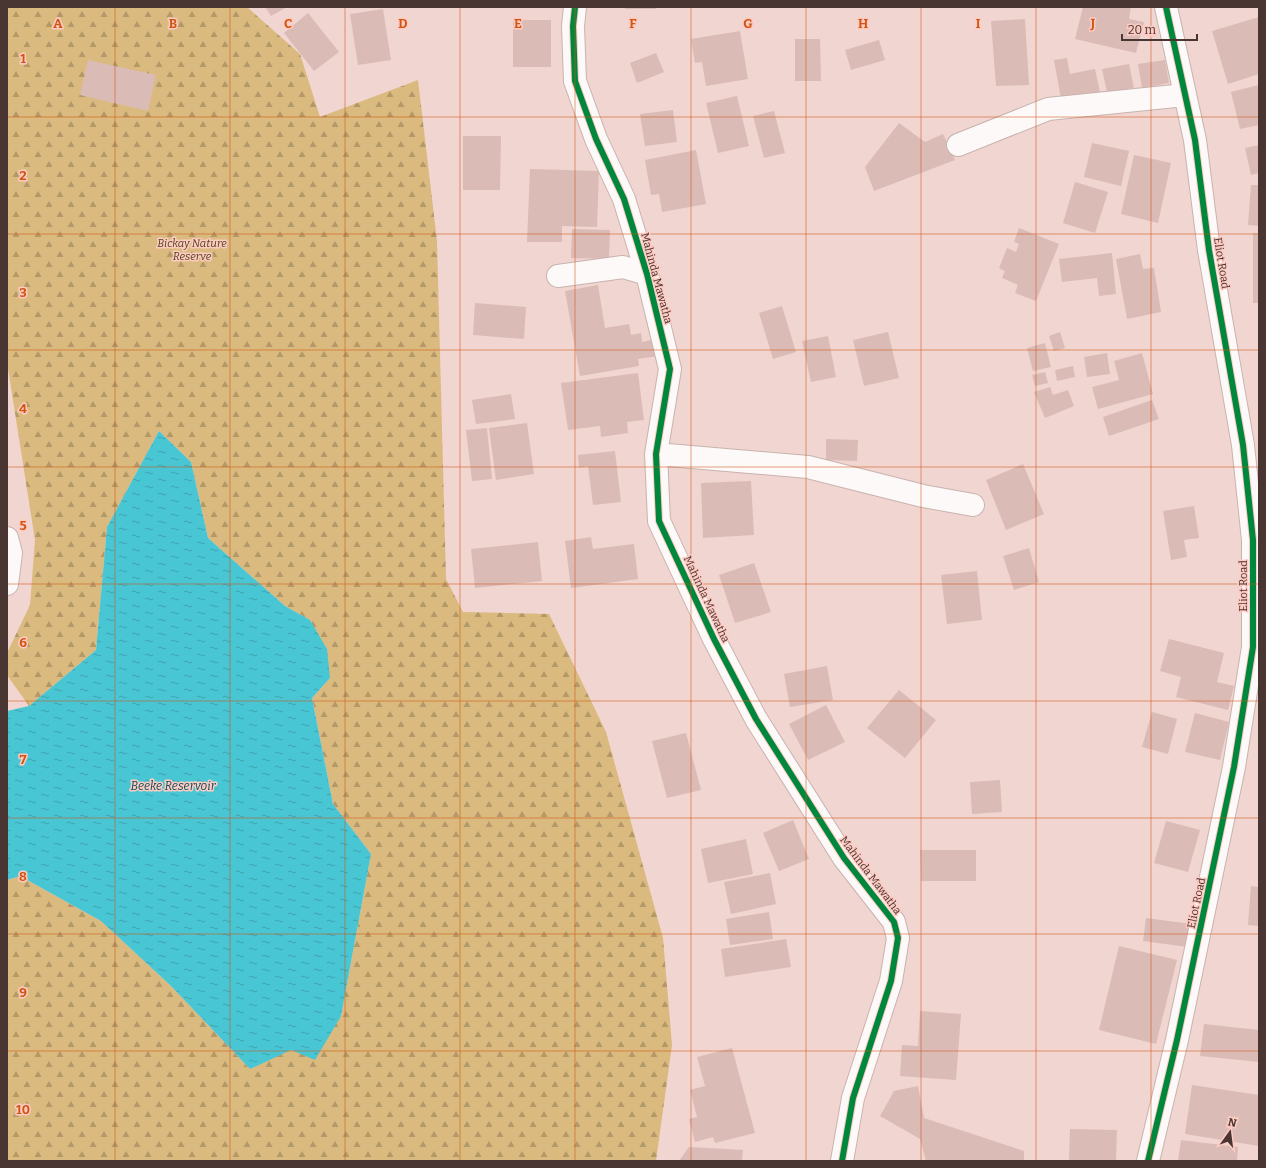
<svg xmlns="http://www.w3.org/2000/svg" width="1266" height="1168" viewBox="0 0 1266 1168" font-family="Bitter,serif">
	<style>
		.forest { fill: url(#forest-firs) }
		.water { fill: url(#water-ripples) }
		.building { fill: #dbbbb6 }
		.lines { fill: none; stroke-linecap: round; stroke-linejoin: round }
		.minor-casing { stroke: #c8b3af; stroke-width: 24 }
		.minor { stroke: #fdf9f8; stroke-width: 22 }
		.cycleway-casing { stroke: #fecbc3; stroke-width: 8 }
		.cycleway { stroke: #00873e; stroke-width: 6 }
		.grid { fill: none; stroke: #d05412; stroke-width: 1; stroke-opacity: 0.55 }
		.labels { text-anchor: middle; stroke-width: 3; stroke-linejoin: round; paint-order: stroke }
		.park-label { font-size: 11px; font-style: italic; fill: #524318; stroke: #fecbc3 }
		.street-label { font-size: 11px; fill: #493531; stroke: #fecbc3 }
		.water-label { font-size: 12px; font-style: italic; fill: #094c56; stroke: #fecbc3 }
		.grid-label { font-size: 13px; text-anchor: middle; font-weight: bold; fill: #d05412; stroke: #fecbc3; stroke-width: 3; stroke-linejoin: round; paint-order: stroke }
	</style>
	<defs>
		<pattern id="forest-firs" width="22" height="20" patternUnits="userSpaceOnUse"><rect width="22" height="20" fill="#daba7e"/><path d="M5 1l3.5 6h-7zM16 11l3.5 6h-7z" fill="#b39868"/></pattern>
		<pattern id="water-ripples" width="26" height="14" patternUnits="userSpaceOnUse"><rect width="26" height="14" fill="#48c6d4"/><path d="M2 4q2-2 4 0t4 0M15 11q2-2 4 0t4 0" fill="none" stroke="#3ea2ad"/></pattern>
	</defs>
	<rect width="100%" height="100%" fill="#f1d5d0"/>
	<path class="forest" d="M 7,7 L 247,7 L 300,54 L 320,117 L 418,80 L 437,241 L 446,579 L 463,612 L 549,614 L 606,732 L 663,938 L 672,1045 L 656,1161 L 7,1161 L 7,880 L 20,876 L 101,921 L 171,986 L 250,1069 L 291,1049 L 341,1016 L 371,854 L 333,804 L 312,698 L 330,678 L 310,620 L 285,606 L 208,538 L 191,462 L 159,431 L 107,527 L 96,650 L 29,706 L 7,675 L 7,653 L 30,605 L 35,540 L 7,362 Z"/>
	<path class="water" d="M 159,431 L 191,462 L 208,538 L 285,606 L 310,620 L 327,649 L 330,678 L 312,698 L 333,804 L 371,854 L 341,1016 L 315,1060 L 291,1050 L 250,1069 L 171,986 L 101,921 L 20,876 L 7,880 L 7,711 L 29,706 L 96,650 L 107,527 Z"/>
	<path class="building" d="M 265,7 L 287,7 L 271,16 Z
		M 625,7 L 656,7 L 656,9 L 625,9 Z
		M 1083,7 L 1131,7 L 1129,19 L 1144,22 L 1136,53 L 1075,39 Z
		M 383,9 L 391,60 L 358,65 L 350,14 Z
		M 308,13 L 339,52 L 314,71 L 284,33 Z
		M 1259,17 L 1259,74 L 1228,84 L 1212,31 Z
		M 1025,19 L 1029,85 L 996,86 L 991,21 Z
		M 513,20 L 551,20 L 551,67 L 513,67 Z
		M 740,31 L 748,79 L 706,86 L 702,62 L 695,63 L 691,39 Z
		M 795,39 L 820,39 L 821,81 L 795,81 Z
		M 879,40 L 885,60 L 851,70 L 845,50 Z
		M 656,53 L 664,72 L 637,83 L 630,63 Z
		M 1067,58 L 1070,74 L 1095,69 L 1100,92 L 1061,99 L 1054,60 Z
		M 88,60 L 156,75 L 148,111 L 80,95 Z
		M 1165,60 L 1169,83 L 1142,88 L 1138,64 Z
		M 1129,64 L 1134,88 L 1107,92 L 1102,69 Z
		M 1259,85 L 1259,125 L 1240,129 L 1231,92 Z
		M 737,96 L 749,146 L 718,153 L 706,103 Z
		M 673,110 L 677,142 L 645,146 L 640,114 Z
		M 774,111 L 785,153 L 764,158 L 753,116 Z
		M 899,123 L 925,142 L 943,134 L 955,160 L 874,191 L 865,167 Z
		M 463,136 L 501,136 L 500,190 L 463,190 Z
		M 1092,143 L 1129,151 L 1121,186 L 1084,177 Z
		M 1259,145 L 1259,173 L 1251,175 L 1245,148 Z
		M 696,150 L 706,204 L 662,212 L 659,194 L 651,195 L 645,160 Z
		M 1134,155 L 1171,163 L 1158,223 L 1121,214 Z
		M 530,169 L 599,171 L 597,227 L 562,226 L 562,242 L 527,242 Z
		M 1075,182 L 1108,192 L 1095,233 L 1063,223 Z
		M 1251,185 L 1259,185 L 1259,226 L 1248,225 Z
		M 1019,228 L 1059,244 L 1036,301 L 1015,293 L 1018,285 L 1002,278 L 1005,271 L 999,268 L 1007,248 L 1016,252 L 1019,244 L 1014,242 Z
		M 572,229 L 610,230 L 609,259 L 571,258 Z
		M 1253,233 L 1259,233 L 1259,303 L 1253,303 Z
		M 1112,253 L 1116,294 L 1099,296 L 1097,278 L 1062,282 L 1059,259 Z
		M 1140,254 L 1143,269 L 1154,268 L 1161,312 L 1127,319 L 1116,259 Z
		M 598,285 L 605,328 L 629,324 L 631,335 L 641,333 L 642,342 L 656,339 L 659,356 L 638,359 L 639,366 L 580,376 L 565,291 Z
		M 475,303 L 526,307 L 524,339 L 473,335 Z
		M 782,306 L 796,352 L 773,359 L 759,313 Z
		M 888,332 L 899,378 L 864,386 L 853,340 Z
		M 1060,332 L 1065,348 L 1054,351 L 1049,336 Z
		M 828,336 L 836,377 L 811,382 L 802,341 Z
		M 1045,343 L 1051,367 L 1033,371 L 1027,348 Z
		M 1107,353 L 1110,374 L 1087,377 L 1084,357 Z
		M 1142,353 L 1153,394 L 1098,409 L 1092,387 L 1119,380 L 1114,361 Z
		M 1073,366 L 1075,377 L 1057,381 L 1055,370 Z
		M 1045,372 L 1048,383 L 1035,386 L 1032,375 Z
		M 638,373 L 644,420 L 627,422 L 628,433 L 601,437 L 600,426 L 568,430 L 561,383 Z
		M 1050,387 L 1053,395 L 1068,390 L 1074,406 L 1045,418 L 1034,392 Z
		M 511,394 L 515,419 L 476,424 L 472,400 Z
		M 1152,400 L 1159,419 L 1109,436 L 1103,417 Z
		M 527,423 L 534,474 L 496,480 L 489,428 Z
		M 487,428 L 492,479 L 472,481 L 466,430 Z
		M 826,439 L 858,440 L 857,461 L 826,460 Z
		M 615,451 L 621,502 L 593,505 L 588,466 L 579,468 L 578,455 Z
		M 1023,464 L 1044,514 L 1006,530 L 986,480 Z
		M 751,481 L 754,535 L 703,538 L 701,483 Z
		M 1194,506 L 1199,538 L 1184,540 L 1187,557 L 1171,560 L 1163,511 Z
		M 591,537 L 593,549 L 634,544 L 638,579 L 571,588 L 565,541 Z
		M 538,542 L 542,581 L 475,588 L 471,549 Z
		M 1029,548 L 1039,582 L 1014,590 L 1003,556 Z
		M 754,563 L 771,612 L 735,623 L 719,575 Z
		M 977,571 L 982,620 L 947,624 L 941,575 Z
		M 1169,639 L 1224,653 L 1217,682 L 1234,686 L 1228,710 L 1176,697 L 1181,677 L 1160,671 Z
		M 827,666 L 833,700 L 790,707 L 784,674 Z
		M 899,690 L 936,720 L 905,758 L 867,728 Z
		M 826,705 L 845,742 L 808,760 L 789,724 Z
		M 1152,712 L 1177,719 L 1168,754 L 1142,747 Z
		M 1195,713 L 1229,722 L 1220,760 L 1185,752 Z
		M 686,733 L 701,790 L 667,798 L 652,741 Z
		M 1000,780 L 1002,812 L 972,814 L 970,782 Z
		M 793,820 L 809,859 L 779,871 L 763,833 Z
		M 1166,821 L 1200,830 L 1188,872 L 1154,863 Z
		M 746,839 L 753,874 L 708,883 L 701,849 Z
		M 920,850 L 976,850 L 976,881 L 921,881 Z
		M 770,873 L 776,904 L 731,914 L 724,882 Z
		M 1251,886 L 1259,887 L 1259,926 L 1248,925 Z
		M 769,912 L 773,939 L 730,945 L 726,919 Z
		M 1146,918 L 1191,924 L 1188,947 L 1143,941 Z
		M 786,939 L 791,967 L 725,977 L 721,949 Z
		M 1119,946 L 1177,960 L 1156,1044 L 1099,1030 Z
		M 920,1011 L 961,1014 L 956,1080 L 900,1076 L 902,1045 L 918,1046 Z
		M 1204,1024 L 1259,1030 L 1259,1062 L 1200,1056 Z
		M 732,1048 L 755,1133 L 715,1143 L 713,1137 L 695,1142 L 689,1119 L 697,1117 L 690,1090 L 705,1086 L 697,1057 Z
		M 1192,1085 L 1259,1095 L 1259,1146 L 1185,1134 Z
		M 918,1086 L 924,1118 L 1024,1151 L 1024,1161 L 926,1161 L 920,1139 L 880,1116 L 894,1091 Z
		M 1070,1129 L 1117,1130 L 1116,1161 L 1069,1161 Z
		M 1181,1140 L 1238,1147 L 1237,1161 L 1178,1161 Z
		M 689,1147 L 743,1150 L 742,1161 L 679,1161 Z"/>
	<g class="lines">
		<defs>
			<path id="minor" d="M 575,7 L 573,26 L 575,81 L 596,139 L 624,199 L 647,274 L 670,369 L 656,454 L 659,521 L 714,639 L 756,719 L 844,858 L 894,922 L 898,938 L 891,981 L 853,1098 L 842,1161
				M 958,145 L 1048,109 L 1185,95
				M 558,276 L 623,267 L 647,274
				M 656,454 L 808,467 L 923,496 L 973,505
				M 7,538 L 11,553 L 7,584
				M 1148,1161 L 1177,1040 L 1234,767 L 1253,647 L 1253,540 L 1243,445 L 1209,250 L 1195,140 L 1166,7"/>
		</defs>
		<use href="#minor" class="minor-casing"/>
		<use href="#minor" class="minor"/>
		<defs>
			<path id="cycleway" d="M 575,7 L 573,26 L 575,81 L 596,139 L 624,199 L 647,274 L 670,369 L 656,454 L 659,521 L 714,639 L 756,719 L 844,858 L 894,922 L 898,938 L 891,981 L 853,1098 L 842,1161
				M 1148,1161 L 1177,1040 L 1234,767 L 1253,647 L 1253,540 L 1243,445 L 1209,250 L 1195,140 L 1166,7"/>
		</defs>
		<use href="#cycleway" class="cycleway-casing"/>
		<use href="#cycleway" class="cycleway"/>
	</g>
	<path class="grid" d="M 115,7 L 115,1161M 230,7 L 230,1161M 345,7 L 345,1161M 460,7 L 460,1161M 575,7 L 575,1161M 691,7 L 691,1161M 806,7 L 806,1161M 921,7 L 921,1161M 1036,7 L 1036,1161M 1151,7 L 1151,1161M 7,117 L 1259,117M 7,234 L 1259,234M 7,350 L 1259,350M 7,467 L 1259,467M 7,584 L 1259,584M 7,701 L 1259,701M 7,818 L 1259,818M 7,934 L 1259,934M 7,1051 L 1259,1051"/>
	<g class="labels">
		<g class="park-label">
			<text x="192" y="247">Bickay Nature<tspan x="192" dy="13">Reserve</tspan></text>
		</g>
		<g class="street-label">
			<text transform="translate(1222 263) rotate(81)" y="4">Eliot Road</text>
			<text transform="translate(657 278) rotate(75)" y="4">Mahinda Mawatha</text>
			<text transform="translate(1243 586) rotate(-90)" y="4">Eliot Road</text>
			<text transform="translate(707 599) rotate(65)" y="4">Mahinda Mawatha</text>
			<text transform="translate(871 875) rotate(53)" y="4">Mahinda Mawatha</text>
			<text transform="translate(1196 903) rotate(-78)" y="4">Eliot Road</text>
		</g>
		<g class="water-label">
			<text x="173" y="790">Beeke Reservoir</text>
		</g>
	</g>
	<g class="grid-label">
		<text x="58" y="28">A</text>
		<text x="173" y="28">B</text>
		<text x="288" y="28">C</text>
		<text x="403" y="28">D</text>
		<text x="518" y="28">E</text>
		<text x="633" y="28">F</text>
		<text x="748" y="28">G</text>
		<text x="863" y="28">H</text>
		<text x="978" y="28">I</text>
		<text x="1093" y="28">J</text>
		<text x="23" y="63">1</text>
		<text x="23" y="180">2</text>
		<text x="23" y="297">3</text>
		<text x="23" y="413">4</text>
		<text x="23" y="530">5</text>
		<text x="23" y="647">6</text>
		<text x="23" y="764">7</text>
		<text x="23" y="881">8</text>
		<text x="23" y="997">9</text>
		<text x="23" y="1114">10</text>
	</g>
	<rect width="1266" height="1168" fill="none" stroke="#493531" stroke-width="16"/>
	<g transform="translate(1230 1132) rotate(14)" stroke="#fecbc3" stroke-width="3" paint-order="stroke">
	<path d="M0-3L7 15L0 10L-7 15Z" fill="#493531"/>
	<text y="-6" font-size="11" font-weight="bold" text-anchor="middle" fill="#493531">N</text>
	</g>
	<path d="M1122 34v6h75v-6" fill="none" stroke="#493531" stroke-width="2"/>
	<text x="1128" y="34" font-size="12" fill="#493531" stroke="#fecbc3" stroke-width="3" paint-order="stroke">20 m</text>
</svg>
